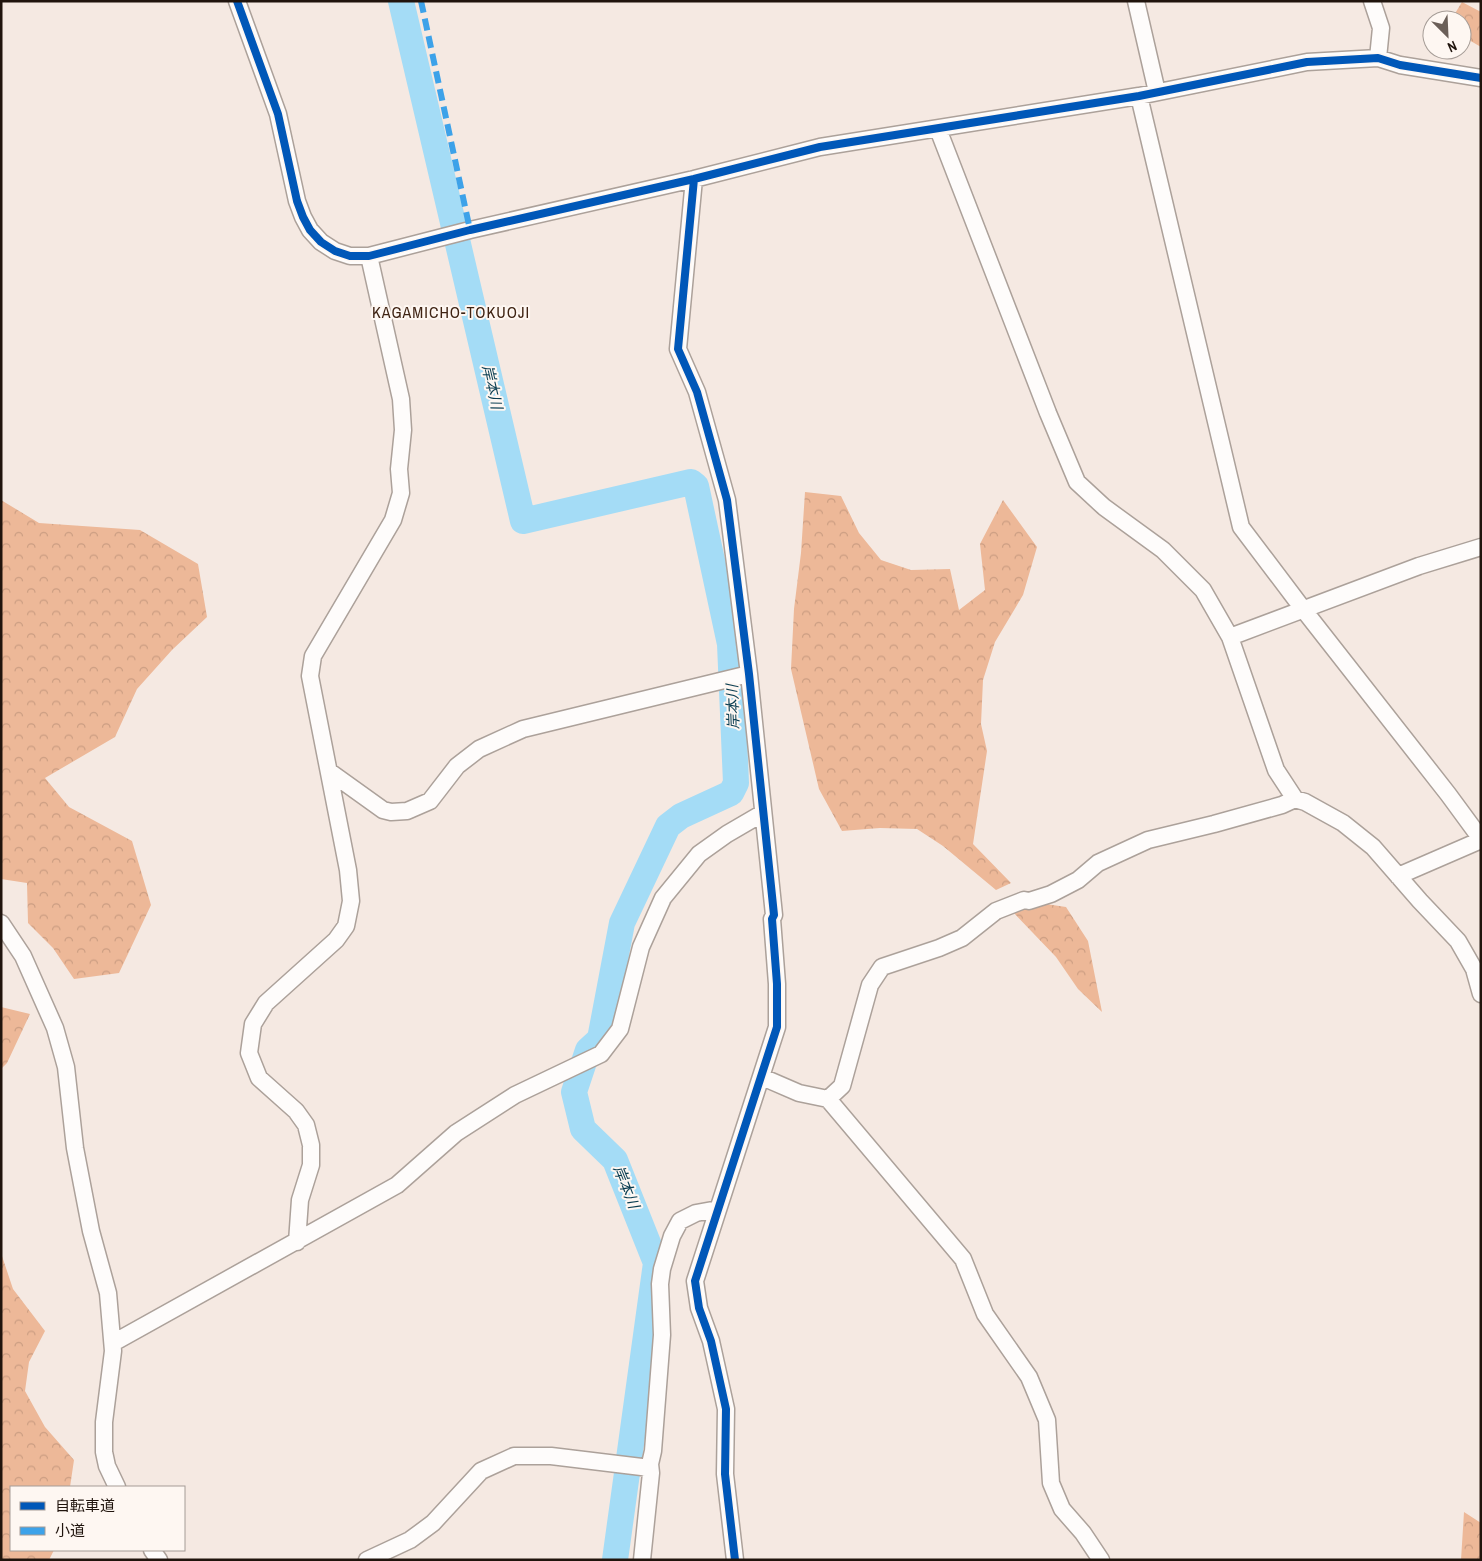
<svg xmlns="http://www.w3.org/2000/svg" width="1482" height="1561" viewBox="0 0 1482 1561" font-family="'Archivo Narrow','Noto Sans JP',sans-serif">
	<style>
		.forest { fill: url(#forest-crowns) }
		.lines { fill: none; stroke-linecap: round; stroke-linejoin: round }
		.river { stroke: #a4dcf6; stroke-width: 26 }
		.street-casing { stroke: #aca19a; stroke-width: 19 }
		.street { stroke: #fefcfb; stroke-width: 16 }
		.quiet { stroke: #3da2e9; stroke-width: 6; stroke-dasharray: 12 6; stroke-linecap: butt }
		.cycleway-casing { stroke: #fef7f2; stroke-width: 11 }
		.cycleway { stroke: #0057b8; stroke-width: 8 }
		.labels { text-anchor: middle; stroke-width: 4; stroke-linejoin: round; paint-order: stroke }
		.water-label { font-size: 15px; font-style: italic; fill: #093d51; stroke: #fef7f2 }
		.quarter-label { font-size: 16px; letter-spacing: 1px; fill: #3f2313; stroke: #fef7f2 }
	</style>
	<defs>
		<pattern id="forest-crowns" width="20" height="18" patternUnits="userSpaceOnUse" patternTransform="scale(1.25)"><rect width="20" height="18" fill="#edb898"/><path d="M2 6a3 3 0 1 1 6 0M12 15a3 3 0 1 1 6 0" fill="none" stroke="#cb9d82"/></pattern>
	</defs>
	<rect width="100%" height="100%" fill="#f5e9e2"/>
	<path class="forest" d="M 1462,2 L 1481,12 L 1481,47 L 1462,36 L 1462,20 L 1451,20 Z
		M 805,492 L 841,496 L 859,533 L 881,560 L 911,570 L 950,569 L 959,610 L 985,590 L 980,544 L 1003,500 L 1037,547 L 1023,595 L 995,642 L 983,680 L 981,724 L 987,751 L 973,844 L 1011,883 L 996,890 L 943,846 L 917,829 L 880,828 L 842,831 L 819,789 L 791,669 L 794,609 L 801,553 Z
		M 1,500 L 39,523 L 140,530 L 198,564 L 207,617 L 172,650 L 137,689 L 115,737 L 45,778 L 69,807 L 132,841 L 151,905 L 119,973 L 74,979 L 53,948 L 28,923 L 27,883 L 1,879 Z
		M 1039,903 L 1066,907 L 1088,941 L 1102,1012 L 1078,989 L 1056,957 L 1013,912 Z
		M 1,1007 L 30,1014 L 7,1063 L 1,1069 Z
		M 1,1253 L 13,1289 L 45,1331 L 29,1362 L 25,1391 L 45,1427 L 74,1460 L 70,1487 L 11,1487 L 11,1550 L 54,1550 L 49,1560 L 1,1560 Z
		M 1464,1512 L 1481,1523 L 1481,1560 L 1461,1560 Z"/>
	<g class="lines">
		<path class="river" d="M 401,1 L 523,521 L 691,482 L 696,486 L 730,644 L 736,783 L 731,793 L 681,816 L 668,826 L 622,923 L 600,1039 L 588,1050 L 574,1092 L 583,1129 L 615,1160 L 656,1263 L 615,1560"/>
		<defs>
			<path id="street" d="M 237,1 L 278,114 L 297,201 L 303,217 L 310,230 L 321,242 L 335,251 L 350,256 L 369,256 L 470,230 L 694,179 L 820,147 L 1139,96 L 1307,62 L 1378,58 L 1400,65 L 1481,78
				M 1136,1 L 1157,92
				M 1372,1 L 1381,28 L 1378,58
				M 1139,96 L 1241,527 L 1303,609 L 1448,794 L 1481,839
				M 938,129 L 1048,413 L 1077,482 L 1104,507 L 1163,550 L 1203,590 L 1230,637 L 1276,770 L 1295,799
				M 694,179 L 678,349 L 697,392 L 727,500 L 749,674 L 774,915 L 772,919 L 777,984 L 777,1027 L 695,1281 L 699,1308 L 711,1341 L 726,1409 L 725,1474 L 735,1560
				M 1230,637 L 1419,566 L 1481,547
				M 330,772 L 383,810 L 391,812 L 407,811 L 430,801 L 457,766 L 479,749 L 523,729 L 749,674
				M 1398,876 L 1481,840
				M 1,923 L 23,956 L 55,1028 L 66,1067 L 75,1148 L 91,1231 L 108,1293 L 113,1351 L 104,1422 L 104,1452 L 107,1466 L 117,1487
				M 762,1077 L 799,1093 L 828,1099 L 842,1086 L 870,985 L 882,967 L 939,948 L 962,938 L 996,911 L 1024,900 L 1029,901 L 1051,894 L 1078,880 L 1098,863 L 1148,840 L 1214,824 L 1282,805 L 1295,799 L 1305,802 L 1343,823 L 1373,847 L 1420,901 L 1458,941 L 1474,969 L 1481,994
				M 828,1099 L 963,1259 L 985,1314 L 1029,1377 L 1047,1420 L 1051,1483 L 1062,1509 L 1083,1533 L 1101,1560
				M 297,1242 L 300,1200 L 311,1165 L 311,1145 L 306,1125 L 296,1111 L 259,1078 L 249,1053 L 253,1024 L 266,1003 L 336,940 L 346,926 L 351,901 L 348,870 L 310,676 L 313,656 L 393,520 L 401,493 L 399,469 L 403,430 L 401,399 L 369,256
				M 113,1343 L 397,1185 L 456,1133 L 515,1095 L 601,1054 L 620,1029 L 641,947 L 663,898 L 699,854 L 727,834 L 763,813
				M 152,1550 L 159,1560
				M 367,1560 L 410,1540 L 433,1523 L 481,1471 L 514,1456 L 551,1456 L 650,1468
				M 642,1560 L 651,1473 L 650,1464 L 653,1451 L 662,1335 L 660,1284 L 662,1269 L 672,1236 L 680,1221 L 696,1213 L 718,1209"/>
		</defs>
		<use href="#street" class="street-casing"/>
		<use href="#street" class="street"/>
		<path class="quiet" d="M 421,1 L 470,230"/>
		<defs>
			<path id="cycleway" d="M 237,1 L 278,114 L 297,201 L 303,217 L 310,230 L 321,242 L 335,251 L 350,256 L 369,256 L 470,230 L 694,179 L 820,147 L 1139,96 L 1307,62 L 1378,58 L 1400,65 L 1481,78
				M 694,179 L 678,349 L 697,392 L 727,500 L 749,674 L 774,915 L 772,919 L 777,984 L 777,1027 L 695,1281 L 699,1308 L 711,1341 L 726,1409 L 725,1474 L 735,1560"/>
		</defs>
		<use href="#cycleway" class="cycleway-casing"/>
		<use href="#cycleway" class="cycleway"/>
	</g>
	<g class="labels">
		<g class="water-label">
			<text transform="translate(492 387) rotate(77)" y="5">岸本川</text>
			<text transform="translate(733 707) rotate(-92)" y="5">岸本川</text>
			<text transform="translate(626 1187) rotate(68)" y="5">岸本川</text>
		</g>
		<g class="quarter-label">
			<text x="451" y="318">KAGAMICHO-TOKUOJI</text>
		</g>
	</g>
	<rect width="1482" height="1561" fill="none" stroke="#20140d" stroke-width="5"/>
	<rect x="10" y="1486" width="175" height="65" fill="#fef7f2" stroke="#a59c96"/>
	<rect x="20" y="1502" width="25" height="8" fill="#0057b8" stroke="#a59c96"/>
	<text x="55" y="1511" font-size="15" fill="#20140d">自転車道</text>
	<rect x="20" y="1527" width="25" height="8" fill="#3da2e9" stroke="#a59c96"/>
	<text x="55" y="1536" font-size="15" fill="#20140d">小道</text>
	<g transform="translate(1447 35) rotate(156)"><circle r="24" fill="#fef7f2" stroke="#a59c96"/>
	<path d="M0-4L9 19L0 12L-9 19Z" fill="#6b5f58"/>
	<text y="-8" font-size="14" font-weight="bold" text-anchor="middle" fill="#20140d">N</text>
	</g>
</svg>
